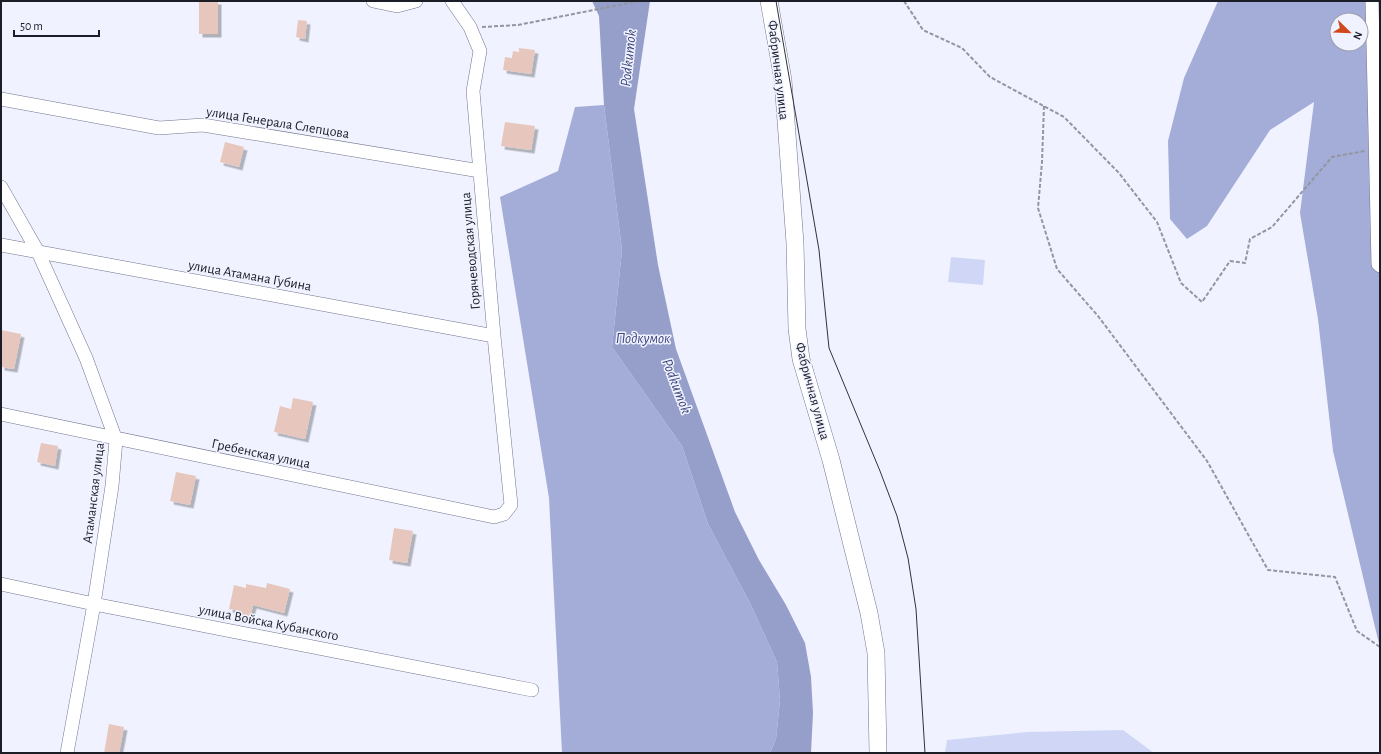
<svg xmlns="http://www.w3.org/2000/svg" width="1381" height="754" viewBox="0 0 1381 754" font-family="'Alegreya Sans',sans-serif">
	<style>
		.green { fill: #d0d7f6 }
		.forest { fill: #a4add8; fill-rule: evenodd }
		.water { fill: #969fc9 }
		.building { fill: #e7c7bd; filter: url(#shadow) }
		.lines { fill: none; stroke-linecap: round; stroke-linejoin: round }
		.minor-casing { stroke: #70758e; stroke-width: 14 }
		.major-casing { stroke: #70758e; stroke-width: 18 }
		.path { stroke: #9396a1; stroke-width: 2; stroke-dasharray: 4 2; stroke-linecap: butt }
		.minor { stroke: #fff; stroke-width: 13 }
		.major { stroke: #fff; stroke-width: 17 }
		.tram { stroke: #30323d; stroke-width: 1 }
		.labels { text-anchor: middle; stroke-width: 3; stroke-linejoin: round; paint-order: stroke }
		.street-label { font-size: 14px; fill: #1b1d27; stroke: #f0f3ff }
		.water-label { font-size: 15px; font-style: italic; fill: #3c437b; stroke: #f0f3ff }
	</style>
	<defs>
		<filter id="shadow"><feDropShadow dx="3.5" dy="3.5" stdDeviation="0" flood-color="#0004"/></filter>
	</defs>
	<rect width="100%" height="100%" fill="#f0f3ff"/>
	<path class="green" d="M 951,257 L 985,260 L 983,285 L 948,282 Z
		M 1123,730 L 1154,753 L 945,753 L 947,740 L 1027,732 Z"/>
	<path class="forest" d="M 1218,1 L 1380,1 L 1380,648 L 1333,451 L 1318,319 L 1300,213 L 1314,102 L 1270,130 L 1207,226 L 1187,239 L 1170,219 L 1168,141 L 1184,78 ZM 1337,20 L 1361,20 L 1361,44 L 1337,44 Z
		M 604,105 L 622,250 L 612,347 L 682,446 L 708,524 L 750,603 L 777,662 L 780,700 L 776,739 L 770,753 L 562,753 L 549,498 L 500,197 L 558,171 L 575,107 Z"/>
	<path class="water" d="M 592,1 L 650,1 L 634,109 L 658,265 L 676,349 L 735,512 L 759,560 L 786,605 L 805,643 L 811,677 L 813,713 L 811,753 L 770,753 L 776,739 L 780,700 L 777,662 L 750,603 L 708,524 L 682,446 L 612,347 L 622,250 L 604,105 L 599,16 Z"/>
	<path class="building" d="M 199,1 L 218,1 L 218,34 L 199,34 Z
		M 298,20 L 307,21 L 305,39 L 296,37 Z
		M 519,48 L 535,50 L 531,74 L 503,70 L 505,57 L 512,58 L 513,51 L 519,52 Z
		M 505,122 L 535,126 L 531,150 L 501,146 Z
		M 225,142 L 244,147 L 239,167 L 220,162 Z
		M 1,330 L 21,334 L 14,369 L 1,367 Z
		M 293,398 L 313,402 L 305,439 L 274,432 L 280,406 L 291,409 Z
		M 41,443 L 58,446 L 55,466 L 37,462 Z
		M 176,472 L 196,476 L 190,505 L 170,501 Z
		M 394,528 L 413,531 L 407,563 L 389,560 Z
		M 267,583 L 290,589 L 284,613 L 253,605 L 250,618 L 240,616 L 241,611 L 229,609 L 234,585 L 246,588 L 246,584 L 266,588 Z
		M 109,724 L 124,727 L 119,753 L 104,753 Z"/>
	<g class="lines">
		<defs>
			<path id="minor" d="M 373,1 L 397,6 L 416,1
				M 1372,1 L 1378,264 L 1380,266
				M 1,99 L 159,128 L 203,125 L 480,171
				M 1,187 L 38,252 L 86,358 L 116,440 L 112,486 L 94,604 L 67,753
				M 1,245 L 494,336
				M 1,414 L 494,517 L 504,514 L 511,505 L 494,336 L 473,91 L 480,51 L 470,27 L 452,1
				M 1,584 L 94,604 L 532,690"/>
			<path id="major" d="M 769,1 L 783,80 L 795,243 L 797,329 L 801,359 L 831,460 L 869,613 L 876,653 L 878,753"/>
		</defs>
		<use href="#minor" class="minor-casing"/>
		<use href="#major" class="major-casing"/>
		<path class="path" d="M 904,1 L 923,30 L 962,48 L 990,77 L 1064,117 L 1119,173 L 1157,222 L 1181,283 L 1202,302 L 1230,261 L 1245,263 L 1250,239 L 1272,227 L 1332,157 L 1365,151
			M 482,27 L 518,25 L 639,1
			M 1044,106 L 1042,162 L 1038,208 L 1057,269 L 1098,316 L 1207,461 L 1268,570 L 1335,577 L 1357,631 L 1380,647"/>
		<use href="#minor" class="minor"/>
		<use href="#major" class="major"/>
		<path class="tram" d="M 776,1 L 819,250 L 829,348 L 880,471 L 897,516 L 908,558 L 916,609 L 925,753"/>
	</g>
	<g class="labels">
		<g class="street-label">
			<text transform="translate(779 70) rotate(83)" y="5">Фабричная улица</text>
			<text transform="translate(278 122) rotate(9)" y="5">улица Генерала Слепцова</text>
			<text transform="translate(470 251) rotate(-95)" y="5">Горячеводская улица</text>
			<text transform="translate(250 275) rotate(10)" y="5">улица Атамана Губина</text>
			<text transform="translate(813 391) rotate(75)" y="5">Фабричная улица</text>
			<text transform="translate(261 453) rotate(12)" y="5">Гребенская улица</text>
			<text transform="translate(93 493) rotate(-83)" y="5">Атаманская улица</text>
			<text transform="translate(269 622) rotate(11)" y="5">улица Войска Кубанского</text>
		</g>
		<g class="water-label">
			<text transform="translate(628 58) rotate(-84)" y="5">Podkumok</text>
			<text x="643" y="343">Подкумок</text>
			<text transform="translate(677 386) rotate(69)" y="5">Podkumok</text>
		</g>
	</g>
	<rect width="1381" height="754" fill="none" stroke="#1b1d27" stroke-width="4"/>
	<g transform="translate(1349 32) rotate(113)"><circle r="19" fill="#f0f3ff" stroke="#9b9da9"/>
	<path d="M0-3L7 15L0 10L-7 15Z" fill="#d1491a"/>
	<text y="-6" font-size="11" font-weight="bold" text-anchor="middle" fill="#1b1d27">N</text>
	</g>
	<path d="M14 30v6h85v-6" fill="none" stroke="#1b1d27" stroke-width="2"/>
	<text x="20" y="30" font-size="12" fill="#1b1d27" stroke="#f0f3ff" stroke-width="3" paint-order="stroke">50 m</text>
</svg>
